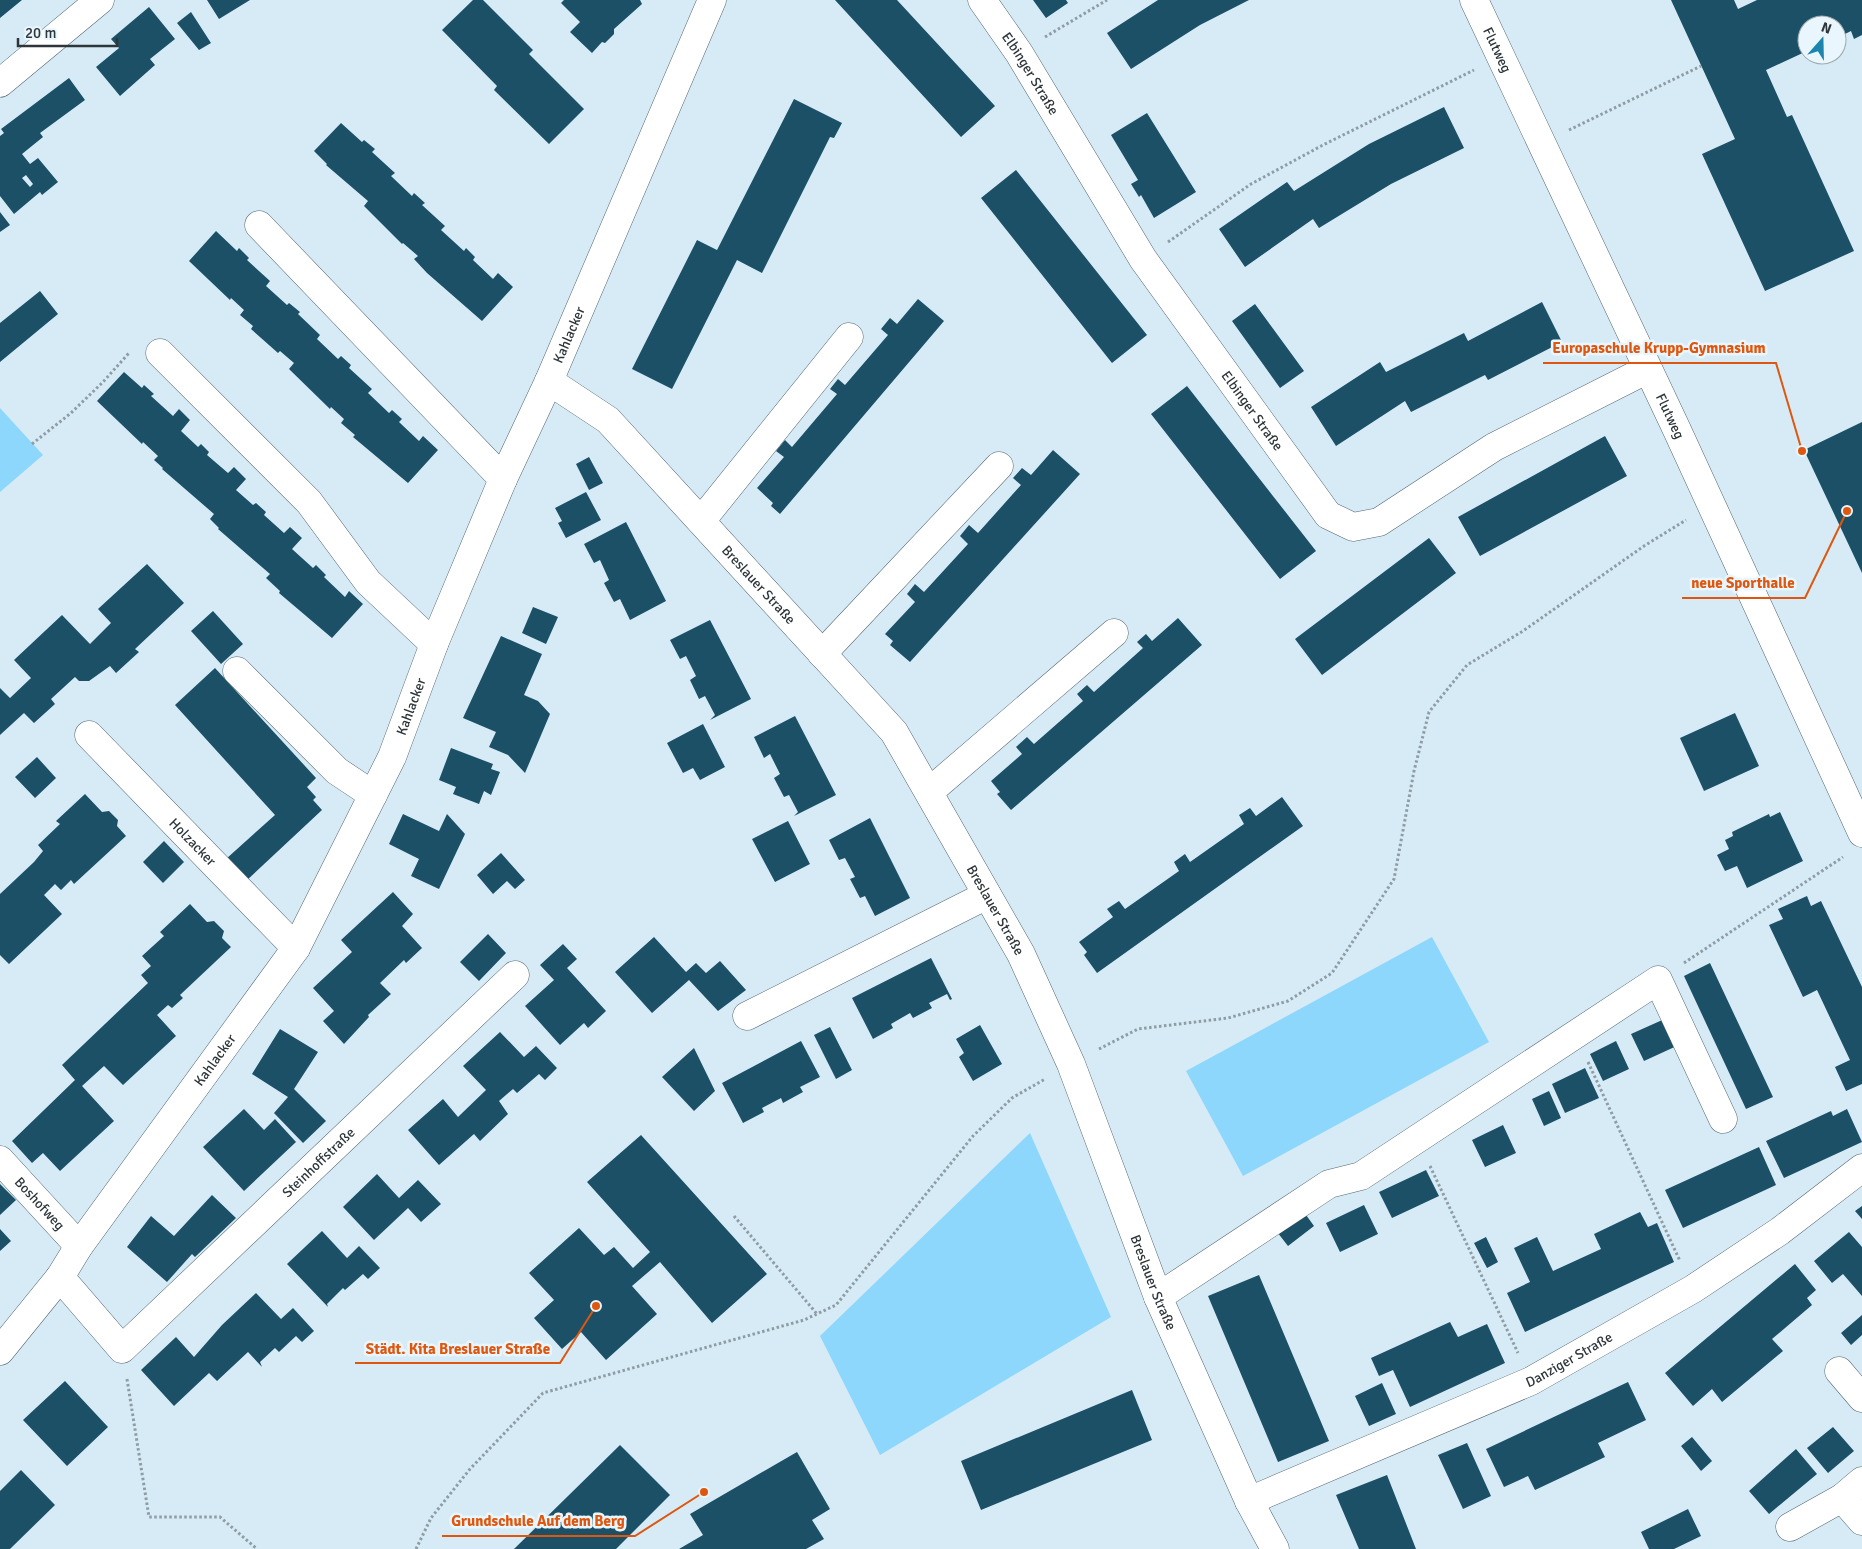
<svg xmlns="http://www.w3.org/2000/svg" width="1862" height="1549" viewBox="0 0 1862 1549" font-family="Signika,sans-serif">
	<style>
		.green { fill: #8cd7fb }
		.building { fill: #1b5067; fill-rule: evenodd }
		.lines { fill: none; stroke-linecap: round; stroke-linejoin: round }
		.minor-casing { stroke: #556771; stroke-width: 29 }
		.path { stroke: #8e9da5; stroke-width: 3; stroke-dasharray: 2.5 2.5; stroke-linecap: butt }
		.minor { stroke: #fff; stroke-width: 28 }
		.labels { text-anchor: middle; stroke-width: 5; stroke-linejoin: round; paint-order: stroke }
		.street-label { font-size: 14px; fill: #2e363a; stroke: #eaf6fd }
		.leader { fill: none; stroke: #df570e; stroke-width: 2 }
		.callout-dot { fill: #df570e; stroke: #eaf6fd; stroke-width: 2 }
		.callout-label { font-size: 15px; text-anchor: middle; font-weight: bold; fill: #df570e; stroke: #eaf6fd; stroke-width: 5; stroke-linejoin: round; paint-order: stroke }
	</style>
	<rect width="100%" height="100%" fill="#d6ebf6"/>
	<path class="green" d="M 0,408 L 43,455 L 0,492 Z
		M 1432,937 L 1489,1042 L 1243,1176 L 1186,1071 Z
		M 1030,1133 L 1111,1317 L 880,1455 L 820,1336 Z"/>
	<path class="building" d="M 0,0 L 22,0 L 0,18 Z
		M 207,0 L 250,0 L 219,19 Z
		M 473,0 L 483,0 L 533,50 L 529,54 L 584,109 L 549,144 L 494,90 L 497,86 L 442,30 Z
		M 564,0 L 640,0 L 642,4 L 614,29 L 614,34 L 605,43 L 602,42 L 592,53 L 570,32 L 580,22 L 561,3 Z
		M 835,0 L 897,0 L 995,106 L 961,137 Z
		M 1033,0 L 1066,0 L 1068,3 L 1046,18 Z
		M 1158,0 L 1249,0 L 1200,25 L 1131,69 L 1107,33 Z
		M 1671,0 L 1734,0 L 1738,9 L 1757,0 L 1862,0 L 1862,35 L 1854,39 L 1851,31 L 1837,38 L 1837,25 L 1807,25 L 1807,51 L 1766,70 L 1787,117 L 1792,115 L 1854,251 L 1765,291 L 1702,154 L 1735,139 Z
		M 149,7 L 175,39 L 150,59 L 155,65 L 120,96 L 96,67 L 119,48 L 111,39 Z
		M 191,12 L 211,43 L 199,50 L 177,23 Z
		M 69,78 L 85,100 L 40,133 L 43,137 L 22,154 L 30,164 L 38,158 L 58,182 L 42,195 L 40,192 L 14,214 L 0,196 L 0,136 L 4,133 L 1,129 ZM 26,175 L 33,184 L 30,187 L 22,178 Z
		M 794,99 L 842,123 L 834,138 L 830,137 L 762,273 L 737,260 L 672,389 L 632,369 L 697,240 L 717,250 Z
		M 1444,107 L 1464,148 L 1391,184 L 1319,228 L 1313,219 L 1245,267 L 1219,229 L 1287,182 L 1294,191 L 1369,144 Z
		M 1147,113 L 1196,192 L 1154,218 L 1141,195 L 1139,197 L 1131,184 L 1138,180 L 1111,135 Z
		M 341,123 L 362,142 L 364,140 L 375,149 L 372,152 L 395,173 L 391,176 L 412,196 L 414,193 L 425,203 L 422,205 L 445,226 L 441,230 L 464,251 L 466,248 L 475,257 L 473,260 L 493,279 L 498,273 L 513,287 L 482,321 L 427,273 L 414,259 L 418,256 L 403,243 L 402,244 L 364,206 L 368,201 L 326,165 L 327,164 L 314,151 Z
		M 1016,170 L 1147,335 L 1112,363 L 981,198 Z
		M 0,212 L 10,225 L 0,232 Z
		M 216,231 L 237,251 L 239,248 L 249,258 L 247,260 L 270,281 L 266,286 L 287,305 L 289,303 L 300,312 L 298,314 L 320,335 L 317,339 L 338,359 L 341,356 L 351,365 L 349,368 L 372,389 L 368,393 L 389,413 L 392,410 L 402,419 L 399,422 L 419,441 L 423,436 L 438,450 L 408,483 L 353,437 L 355,435 L 341,423 L 344,419 L 331,407 L 330,409 L 289,369 L 294,363 L 280,351 L 278,353 L 251,329 L 253,326 L 240,315 L 244,310 L 231,298 L 230,300 L 189,261 Z
		M 40,291 L 58,314 L 0,362 L 0,323 Z
		M 918,299 L 944,321 L 780,514 L 771,506 L 773,503 L 757,488 L 784,457 L 776,451 L 785,440 L 792,447 L 837,394 L 830,389 L 838,379 L 845,385 L 888,335 L 881,329 L 890,318 L 897,324 Z
		M 1542,302 L 1562,342 L 1488,380 L 1485,375 L 1411,412 L 1405,401 L 1336,446 L 1311,407 L 1380,362 L 1386,372 L 1464,333 L 1468,341 Z
		M 1255,304 L 1304,371 L 1280,388 L 1232,321 Z
		M 124,372 L 142,388 L 144,385 L 154,394 L 151,396 L 173,416 L 179,409 L 190,420 L 181,431 L 198,447 L 201,444 L 209,452 L 207,455 L 228,473 L 234,467 L 246,479 L 236,490 L 253,505 L 256,503 L 266,512 L 264,515 L 284,533 L 290,527 L 302,538 L 292,549 L 313,568 L 316,565 L 326,575 L 324,577 L 345,597 L 349,591 L 363,604 L 332,638 L 279,593 L 280,591 L 266,578 L 270,574 L 218,529 L 219,528 L 210,519 L 214,514 L 162,469 L 163,468 L 154,460 L 158,456 L 143,442 L 142,444 L 97,401 Z
		M 1187,386 L 1316,551 L 1280,579 L 1151,414 Z
		M 1862,422 L 1862,573 L 1804,450 Z
		M 1605,436 L 1627,476 L 1480,556 L 1458,517 Z
		M 1053,450 L 1080,474 L 910,662 L 890,645 L 893,641 L 885,634 L 915,602 L 907,594 L 915,584 L 924,592 L 968,544 L 960,536 L 969,525 L 978,533 L 1021,485 L 1013,478 L 1022,468 L 1031,475 Z
		M 589,457 L 603,483 L 589,490 L 576,464 Z
		M 586,492 L 601,520 L 566,538 L 558,523 L 562,521 L 555,508 Z
		M 626,522 L 666,601 L 630,620 L 620,599 L 614,602 L 604,583 L 609,580 L 600,560 L 594,563 L 584,544 Z
		M 1429,538 L 1456,573 L 1322,675 L 1295,639 Z
		M 147,564 L 184,603 L 135,649 L 139,652 L 116,673 L 110,666 L 89,681 L 79,681 L 75,677 L 51,699 L 55,704 L 34,723 L 24,713 L 0,735 L 0,688 L 10,698 L 31,678 L 14,660 L 62,615 L 90,644 L 111,623 L 98,609 Z
		M 533,607 L 558,617 L 546,644 L 522,633 Z
		M 213,611 L 243,644 L 221,664 L 191,631 Z
		M 1178,618 L 1202,645 L 1011,810 L 997,794 L 1000,792 L 991,781 L 1022,754 L 1016,747 L 1027,737 L 1034,744 L 1083,701 L 1077,694 L 1087,685 L 1094,692 L 1143,648 L 1137,642 L 1146,634 L 1152,641 Z
		M 710,620 L 751,699 L 710,720 L 715,715 L 705,696 L 699,699 L 690,680 L 696,676 L 686,656 L 680,659 L 670,640 Z
		M 501,636 L 542,654 L 524,695 L 538,701 L 550,714 L 525,773 L 508,755 L 489,747 L 496,732 L 463,718 Z
		M 215,668 L 316,778 L 307,787 L 316,797 L 313,800 L 322,810 L 246,881 L 226,859 L 275,815 L 175,705 Z
		M 1735,713 L 1759,766 L 1704,791 L 1680,738 Z
		M 795,716 L 836,795 L 794,816 L 798,812 L 789,795 L 784,797 L 774,778 L 780,774 L 770,754 L 764,758 L 754,737 Z
		M 703,724 L 725,767 L 700,780 L 693,768 L 683,773 L 667,743 Z
		M 451,748 L 493,764 L 491,769 L 500,772 L 491,795 L 484,791 L 479,804 L 453,794 L 456,787 L 439,780 Z
		M 37,757 L 56,778 L 35,798 L 15,777 Z
		M 85,794 L 102,812 L 109,811 L 118,820 L 117,826 L 126,836 L 74,884 L 71,880 L 61,890 L 55,884 L 44,895 L 62,914 L 9,964 L 0,955 L 0,894 L 34,862 L 43,851 L 38,845 L 60,824 L 56,821 Z
		M 1282,797 L 1303,826 L 1097,973 L 1084,955 L 1087,952 L 1079,942 L 1113,917 L 1107,909 L 1119,901 L 1125,909 L 1179,871 L 1174,862 L 1185,854 L 1190,862 L 1244,824 L 1239,815 L 1250,808 L 1256,816 Z
		M 1780,812 L 1803,861 L 1747,888 L 1737,866 L 1725,871 L 1717,855 L 1729,849 L 1725,840 L 1733,836 L 1732,832 L 1769,814 L 1770,817 Z
		M 403,814 L 439,831 L 447,814 L 465,834 L 439,889 L 411,876 L 419,859 L 389,844 Z
		M 870,818 L 910,898 L 875,916 L 865,896 L 860,898 L 850,879 L 855,877 L 845,858 L 839,860 L 829,840 Z
		M 788,821 L 810,864 L 775,882 L 752,839 Z
		M 164,841 L 184,862 L 163,883 L 143,862 Z
		M 501,853 L 525,880 L 515,889 L 507,881 L 493,894 L 477,875 Z
		M 393,892 L 413,914 L 402,926 L 422,948 L 406,963 L 404,960 L 380,983 L 391,994 L 368,1015 L 369,1017 L 344,1044 L 323,1021 L 334,1011 L 313,988 L 352,952 L 341,940 Z
		M 1807,896 L 1811,906 L 1821,901 L 1862,987 L 1862,1084 L 1846,1091 L 1835,1067 L 1850,1060 L 1817,990 L 1803,997 L 1769,925 L 1783,919 L 1778,909 Z
		M 190,904 L 207,922 L 214,921 L 224,931 L 222,938 L 231,947 L 180,995 L 183,998 L 172,1008 L 168,1005 L 157,1015 L 176,1036 L 123,1085 L 104,1066 L 82,1086 L 114,1121 L 60,1171 L 43,1153 L 32,1163 L 12,1141 L 75,1080 L 62,1065 L 148,983 L 141,975 L 151,966 L 142,956 L 164,936 L 160,932 Z
		M 488,934 L 506,953 L 479,981 L 460,962 Z
		M 654,937 L 686,972 L 696,963 L 706,973 L 720,961 L 746,990 L 718,1011 L 689,980 L 652,1013 L 615,972 Z
		M 563,944 L 577,959 L 567,968 L 606,1011 L 588,1028 L 584,1023 L 560,1045 L 525,1006 L 554,980 L 540,965 Z
		M 931,958 L 952,999 L 950,1000 L 947,994 L 929,1003 L 932,1008 L 913,1018 L 910,1013 L 891,1024 L 893,1028 L 873,1039 L 852,998 Z
		M 1710,963 L 1773,1097 L 1746,1109 L 1684,976 Z
		M 1669,1017 L 1681,1044 L 1644,1061 L 1631,1034 Z
		M 980,1025 L 1002,1064 L 973,1081 L 959,1057 L 964,1053 L 956,1039 Z
		M 830,1027 L 852,1070 L 836,1079 L 814,1035 Z
		M 280,1029 L 318,1052 L 294,1089 L 326,1121 L 303,1143 L 274,1113 L 288,1097 L 252,1074 Z
		M 500,1032 L 524,1057 L 536,1046 L 557,1068 L 545,1080 L 539,1074 L 517,1093 L 513,1089 L 499,1101 L 508,1114 L 480,1141 L 474,1134 L 439,1165 L 408,1130 L 443,1099 L 458,1117 L 486,1090 L 463,1066 Z
		M 801,1041 L 820,1077 L 800,1087 L 803,1092 L 783,1103 L 781,1098 L 762,1108 L 764,1112 L 743,1123 L 722,1083 Z
		M 1616,1041 L 1629,1069 L 1603,1081 L 1590,1054 Z
		M 694,1048 L 715,1091 L 694,1111 L 662,1077 Z
		M 1585,1068 L 1599,1098 L 1565,1113 L 1552,1084 Z
		M 1549,1091 L 1561,1118 L 1544,1126 L 1532,1099 Z
		M 244,1109 L 264,1130 L 275,1119 L 296,1142 L 244,1191 L 203,1147 Z
		M 1847,1109 L 1862,1142 L 1784,1178 L 1766,1141 L 1831,1111 L 1833,1116 Z
		M 1503,1125 L 1516,1153 L 1485,1167 L 1472,1140 Z
		M 641,1135 L 767,1274 L 712,1323 L 660,1262 L 632,1286 L 657,1314 L 606,1360 L 581,1332 L 562,1349 L 534,1318 L 554,1300 L 529,1273 L 579,1228 L 604,1255 L 614,1247 L 633,1268 L 650,1252 L 587,1182 Z
		M 1759,1147 L 1776,1185 L 1683,1228 L 1665,1190 Z
		M 1426,1170 L 1439,1196 L 1392,1218 L 1379,1192 Z
		M 377,1174 L 399,1198 L 418,1180 L 441,1204 L 421,1222 L 408,1208 L 374,1240 L 343,1207 Z
		M 0,1184 L 16,1200 L 0,1215 Z
		M 212,1195 L 236,1218 L 195,1257 L 192,1254 L 167,1282 L 127,1247 L 151,1216 L 174,1236 Z
		M 1364,1205 L 1378,1234 L 1340,1252 L 1326,1223 Z
		M 1862,1206 L 1862,1219 L 1855,1211 Z
		M 1301,1208 L 1314,1226 L 1288,1246 L 1274,1228 Z
		M 1640,1212 L 1648,1227 L 1657,1223 L 1674,1262 L 1525,1332 L 1507,1293 L 1530,1282 L 1514,1248 L 1537,1237 L 1553,1271 L 1601,1249 L 1594,1234 Z
		M 0,1229 L 11,1241 L 0,1251 Z
		M 322,1231 L 347,1258 L 359,1246 L 380,1268 L 368,1279 L 363,1274 L 345,1290 L 343,1288 L 327,1304 L 328,1307 L 287,1264 Z
		M 1849,1232 L 1862,1247 L 1862,1296 L 1843,1274 L 1832,1283 L 1814,1261 Z
		M 1486,1237 L 1498,1262 L 1487,1268 L 1474,1243 Z
		M 1795,1264 L 1816,1290 L 1807,1298 L 1812,1305 L 1772,1339 L 1783,1351 L 1722,1402 L 1712,1389 L 1693,1406 L 1665,1373 Z
		M 1259,1275 L 1329,1441 L 1278,1462 L 1208,1296 Z
		M 256,1293 L 281,1319 L 293,1308 L 314,1331 L 302,1342 L 296,1336 L 279,1352 L 275,1348 L 260,1362 L 262,1367 L 248,1352 L 217,1381 L 209,1373 L 174,1406 L 141,1370 L 176,1337 L 194,1357 L 222,1325 Z
		M 1862,1315 L 1862,1335 L 1851,1345 L 1841,1333 Z
		M 1450,1322 L 1458,1337 L 1487,1324 L 1505,1363 L 1410,1407 L 1393,1370 L 1379,1376 L 1371,1358 Z
		M 65,1381 L 108,1427 L 67,1466 L 23,1420 Z
		M 1628,1382 L 1646,1420 L 1598,1443 L 1605,1457 L 1535,1490 L 1528,1476 L 1504,1487 L 1486,1449 Z
		M 1382,1383 L 1396,1414 L 1369,1426 L 1355,1396 Z
		M 1132,1390 L 1152,1440 L 981,1510 L 961,1461 Z
		M 1833,1427 L 1854,1451 L 1828,1473 L 1807,1448 Z
		M 1692,1437 L 1712,1461 L 1701,1471 L 1681,1446 Z
		M 1467,1443 L 1491,1496 L 1463,1509 L 1438,1455 Z
		M 620,1445 L 670,1495 L 616,1549 L 514,1549 Z
		M 1796,1449 L 1817,1474 L 1769,1514 L 1749,1491 Z
		M 797,1452 L 830,1509 L 812,1520 L 824,1539 L 806,1549 L 679,1549 L 703,1535 L 690,1514 Z
		M 21,1470 L 55,1505 L 10,1549 L 0,1549 L 0,1491 Z
		M 1387,1475 L 1416,1549 L 1359,1549 L 1336,1495 Z
		M 1688,1509 L 1701,1536 L 1674,1549 L 1649,1549 L 1641,1532 Z"/>
	<g class="lines">
		<defs>
			<g id="minor">
				<path id="s1" d="M 982,0 L 1019,53 L 1143,259 L 1328,515 L 1353,527 L 1379,522 L 1494,447 L 1648,369"/>
				<path id="s2" d="M 1474,0 L 1677,430 L 1862,833"/>
				<path d="M 0,83 L 100,0"/>
				<path d="M 259,225 L 503,479"/>
				<path d="M 160,353 L 309,502 L 368,582 L 434,644"/>
				<path id="s3" d="M 549,381 L 608,420 L 894,732 L 1021,954 L 1071,1064 L 1158,1297 L 1249,1501 L 1275,1549"/>
				<path d="M 701,521 L 849,337"/>
				<path d="M 822,654 L 999,466"/>
				<path d="M 237,671 L 337,771 L 373,795"/>
				<path id="s4" d="M 89,735 L 296,948"/>
				<path d="M 929,792 L 1114,633"/>
				<path d="M 747,1016 L 987,895"/>
				<path id="s5" d="M 0,1160 L 79,1246"/>
				<path id="s6" d="M 60,1277 L 122,1349 L 515,975"/>
				<path d="M 1158,1297 L 1329,1184 L 1361,1176 L 1658,980 L 1723,1119"/>
				<path id="s7" d="M 0,1351 L 60,1277 L 79,1246 L 296,948 L 392,757 L 434,644 L 503,479 L 549,381 L 712,0"/>
				<path d="M 1839,1371 L 1862,1398"/>
				<path d="M 1862,1481 L 1842,1498 L 1862,1521"/>
				<path id="s8" d="M 1249,1501 L 1531,1381 L 1693,1289 L 1780,1231 L 1862,1168"/>
				<path d="M 1790,1527 L 1842,1498"/>
			</g>
		</defs>
		<use href="#minor" class="minor-casing"/>
		<path class="path" d="M 1045,37 L 1107,0
			M 1569,130 L 1701,66
			M 1168,242 L 1251,184 L 1323,145 L 1474,70
			M 32,444 L 71,413 L 103,382 L 129,353
			M 1684,963 L 1843,857
			M 1099,1049 L 1138,1029 L 1228,1018 L 1288,1001 L 1332,973 L 1394,879 L 1414,771 L 1429,712 L 1467,665 L 1523,631 L 1644,546 L 1686,520
			M 1588,1062 L 1680,1261
			M 1430,1166 L 1518,1353
			M 734,1216 L 817,1314
			M 127,1379 L 149,1517 L 220,1517 L 257,1549
			M 416,1549 L 431,1518 L 470,1469 L 543,1393 L 804,1320 L 836,1305 L 973,1136 L 1012,1098 L 1045,1079"/>
		<use href="#minor" class="minor"/>
	</g>
	<g class="labels">
		<g class="street-label">
			<text dy="5" stroke="none"><textPath href="#s2" startOffset="55">Flutweg</textPath></text>
			<text dy="5" stroke="none"><textPath href="#s1" startOffset="88">Elbinger Straße</textPath></text>
			<text dy="5" stroke="none"><textPath href="#s7" startOffset="1172">Kahlacker</textPath></text>
			<text dy="5" stroke="none"><textPath href="#s1" startOffset="492">Elbinger Straße</textPath></text>
			<text dy="5" stroke="none"><textPath href="#s2" startOffset="460">Flutweg</textPath></text>
			<text dy="5" stroke="none"><textPath href="#s3" startOffset="294">Breslauer Straße</textPath></text>
			<text dy="5" stroke="none"><textPath href="#s7" startOffset="768">Kahlacker</textPath></text>
			<text dy="5" stroke="none"><textPath href="#s4" startOffset="149">Holzacker</textPath></text>
			<text dy="5" stroke="none"><textPath href="#s3" startOffset="699">Breslauer Straße</textPath></text>
			<text dy="5" stroke="none"><textPath href="#s7" startOffset="362">Kahlacker</textPath></text>
			<text dy="5" stroke="none"><textPath href="#s6" startOffset="366">Steinhoffstraße</textPath></text>
			<text dy="5" stroke="none"><textPath href="#s5" startOffset="59">Boshofweg</textPath></text>
			<text dy="5" stroke="none"><textPath href="#s3" startOffset="1104">Breslauer Straße</textPath></text>
			<text dy="5" stroke="none"><textPath href="#s8" startOffset="350">Danziger Straße</textPath></text>
		</g>
	</g>
	<path class="leader" d="M1802 451L1776 363H1543M1847 511L1805 598H1682M596 1306L560 1363H355M704 1492L635 1536H442"/>
	<g class="callout-dot">
		<circle cx="1802" cy="451" r="5"/>
		<circle cx="1847" cy="511" r="5"/>
		<circle cx="596" cy="1306" r="5"/>
		<circle cx="704" cy="1492" r="5"/>
	</g>
	<g class="callout-label">
		<text x="1659" y="353">Europaschule Krupp-Gymnasium</text>
		<text x="1743" y="588">neue Sporthalle</text>
		<text x="458" y="1354">Städt. Kita Breslauer Straße</text>
		<text x="538" y="1526">Grundschule Auf dem Berg</text>
	</g>
	<g transform="translate(1822 40) rotate(20)"><circle r="24" fill="#eaf6fd" stroke="#9fa9af"/>
	<path d="M0-4L9 19L0 12L-9 19Z" fill="#1c85ae"/>
	<text y="-8" font-size="14" font-weight="bold" text-anchor="middle" fill="#2e363a">N</text>
	</g>
	<path d="M18 38v8h99v-8" fill="none" stroke="#2e363a" stroke-width="2.5"/>
	<text x="25" y="38" font-size="15" fill="#2e363a" stroke="#eaf6fd" stroke-width="4" paint-order="stroke">20 m</text>
</svg>
